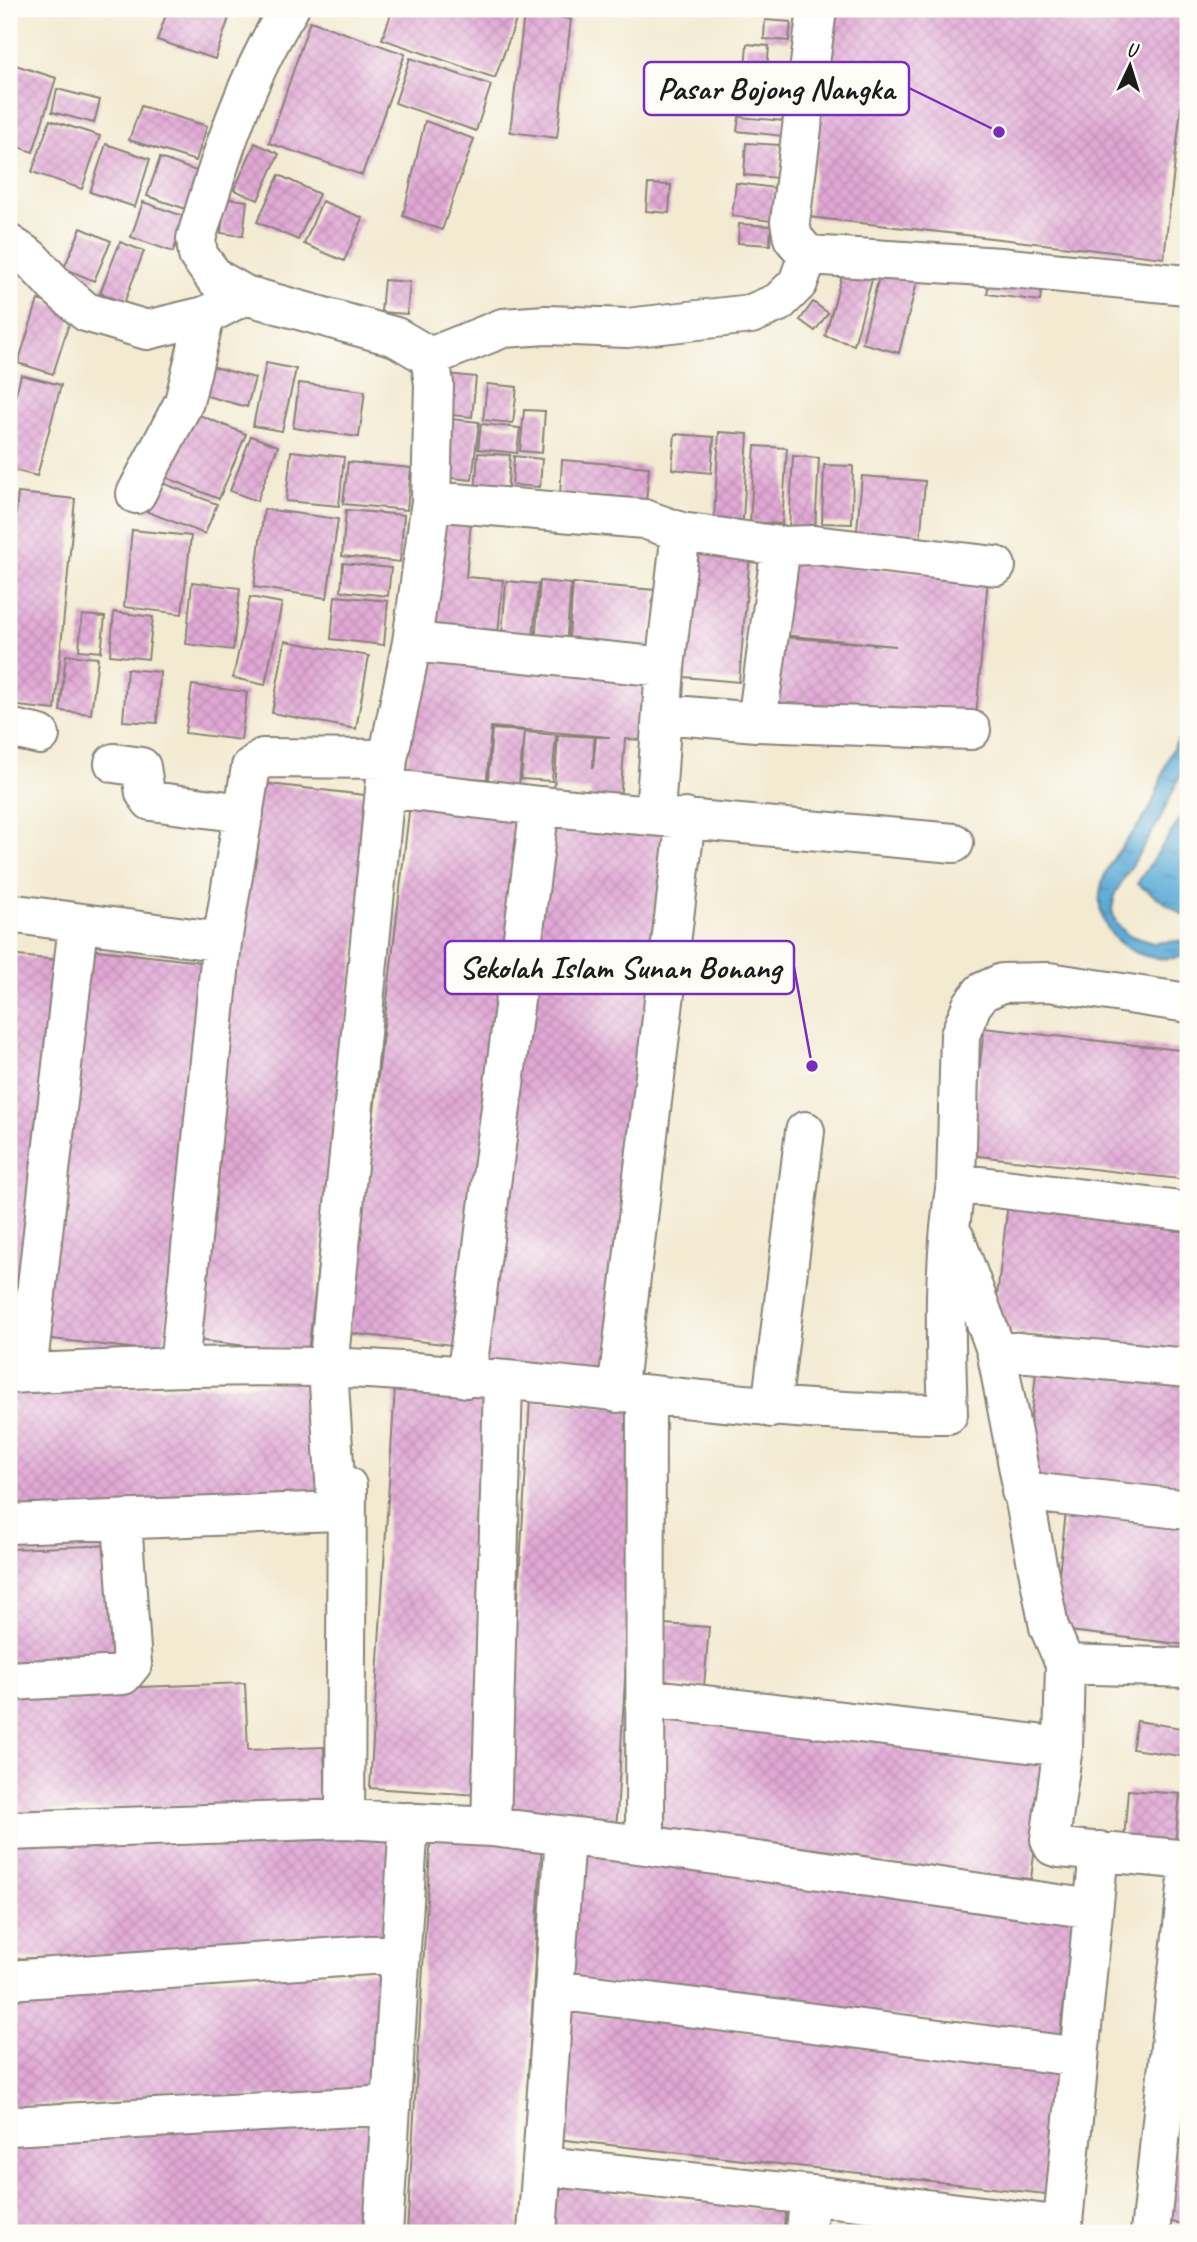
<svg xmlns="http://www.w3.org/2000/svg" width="1197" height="2242" viewBox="0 0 1197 2242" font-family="Caveat,sans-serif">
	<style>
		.water { fill: url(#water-ripples); stroke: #3c6479; stroke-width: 2 }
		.building { fill: url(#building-cross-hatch) }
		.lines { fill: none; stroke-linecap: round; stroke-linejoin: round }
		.minor-casing { stroke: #888377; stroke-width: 42 }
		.minor { stroke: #fff; stroke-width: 38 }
		.leader { fill: none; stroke: #7b2cbf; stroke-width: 2.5 }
		.callout-dot { fill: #7b2cbf; stroke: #fdfcf7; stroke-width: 2.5 }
		.callout { fill: #fdfcf7; stroke: #7b2cbf; stroke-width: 2.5 }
		.callout-label { font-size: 32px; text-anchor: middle; font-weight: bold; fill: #1c1c1c }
	</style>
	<defs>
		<pattern id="water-ripples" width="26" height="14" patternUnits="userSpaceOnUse" patternTransform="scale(1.75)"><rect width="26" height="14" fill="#5cabd6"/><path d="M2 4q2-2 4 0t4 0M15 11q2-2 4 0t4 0" fill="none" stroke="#4b8aad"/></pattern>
		<pattern id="building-cross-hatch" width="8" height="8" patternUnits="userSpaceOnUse" patternTransform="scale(1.75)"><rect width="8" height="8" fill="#e1a8d5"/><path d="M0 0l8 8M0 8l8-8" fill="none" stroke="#c090b6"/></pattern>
	</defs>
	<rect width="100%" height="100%" fill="#fdfcf7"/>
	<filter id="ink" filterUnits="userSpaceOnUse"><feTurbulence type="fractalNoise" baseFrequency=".0143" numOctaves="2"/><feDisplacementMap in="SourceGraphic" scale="14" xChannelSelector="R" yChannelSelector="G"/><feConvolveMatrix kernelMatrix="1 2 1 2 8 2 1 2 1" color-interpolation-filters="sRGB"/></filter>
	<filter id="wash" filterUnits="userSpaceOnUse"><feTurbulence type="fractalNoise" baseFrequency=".00686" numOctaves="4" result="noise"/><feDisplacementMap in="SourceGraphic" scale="28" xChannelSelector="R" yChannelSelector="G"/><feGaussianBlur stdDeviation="1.57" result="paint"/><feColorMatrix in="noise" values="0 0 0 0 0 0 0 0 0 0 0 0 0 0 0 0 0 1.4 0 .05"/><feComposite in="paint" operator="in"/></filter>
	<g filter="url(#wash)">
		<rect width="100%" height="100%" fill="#f3ead2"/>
		<path class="water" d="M 1188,729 L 1188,759 L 1159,821 L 1115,893 L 1112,910 L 1116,923 L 1128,935 L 1153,943 L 1188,940 L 1188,955 C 1141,970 1088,936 1102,883 C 1110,855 1134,835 1149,810 C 1164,783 1163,752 1188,729 Z
			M 1188,807 L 1188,918 L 1137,884 Z"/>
		<g id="blocks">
			<path class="building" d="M 168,9 L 232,9 L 215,59 L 157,40 Z
				M 393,9 L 502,9 L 518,15 L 495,78 L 382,39 Z
				M 833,9 L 1188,9 L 1188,46 L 1164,258 L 809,217 Z
				M 524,14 L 571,19 L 557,138 L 510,132 Z
				M 765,20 L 791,22 L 789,41 L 764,39 Z
				M 310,21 L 405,54 L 362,175 L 269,143 Z
				M 747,44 L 769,46 L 766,83 L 744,81 Z
				M 410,58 L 491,85 L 476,131 L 395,103 Z
				M 9,63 L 56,78 L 33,152 L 9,144 Z
				M 57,89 L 100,100 L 94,123 L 52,112 Z
				M 141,106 L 207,126 L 196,161 L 129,140 Z
				M 739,117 L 784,121 L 783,136 L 737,131 Z
				M 50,120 L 100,136 L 82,189 L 32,172 Z
				M 425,121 L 474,139 L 442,230 L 403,216 Z
				M 255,143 L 279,154 L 258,200 L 234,190 Z
				M 746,143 L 780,145 L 778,178 L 744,175 Z
				M 106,144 L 150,159 L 135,207 L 90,192 Z
				M 160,158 L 202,173 L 189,210 L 147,196 Z
				M 279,175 L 319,194 L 298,240 L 257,222 Z
				M 736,183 L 775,188 L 772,221 L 732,216 Z
				M 648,184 L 671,185 L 669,213 L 646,211 Z
				M 225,198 L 247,201 L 243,236 L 221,233 Z
				M 322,201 L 363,218 L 344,261 L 304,244 Z
				M 143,202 L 186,217 L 173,252 L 131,237 Z
				M 739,224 L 771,226 L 770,245 L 738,243 Z
				M 81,228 L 111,241 L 94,281 L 64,268 Z
				M 120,242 L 144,251 L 124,303 L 100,293 Z
				M 846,261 L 875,269 L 854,345 L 825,336 Z
				M 882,265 L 919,274 L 899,353 L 862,343 Z
				M 990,277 L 1042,284 L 1040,301 L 987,294 Z
				M 384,280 L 410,282 L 407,314 L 381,312 Z
				M 38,300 L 73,311 L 53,374 L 18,363 Z
				M 813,302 L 828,313 L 815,331 L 800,320 Z
				M 266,363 L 296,369 L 282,431 L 253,426 Z
				M 203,364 L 255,378 L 247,407 L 196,393 Z
				M 445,374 L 476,377 L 472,417 L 440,414 Z
				M 21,375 L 61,385 L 37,476 L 9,469 L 9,421 Z
				M 299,383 L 365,391 L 359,437 L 293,428 Z
				M 487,384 L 517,387 L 513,423 L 483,420 Z
				M 187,410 L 246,434 L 219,499 L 160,475 Z
				M 524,410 L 545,411 L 542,453 L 520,451 Z
				M 440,418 L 479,422 L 472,480 L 434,476 Z
				M 481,424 L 520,428 L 517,453 L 478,449 Z
				M 719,432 L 748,434 L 743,521 L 714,519 Z
				M 675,434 L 714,437 L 711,473 L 672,469 Z
				M 251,436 L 278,446 L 257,501 L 230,491 Z
				M 755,446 L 787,448 L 782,524 L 750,522 Z
				M 291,451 L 344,457 L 339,506 L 286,501 Z
				M 478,453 L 510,455 L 507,496 L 475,493 Z
				M 514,456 L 542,459 L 540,487 L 512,485 Z
				M 793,456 L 819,458 L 815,531 L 789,529 Z
				M 562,460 L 649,467 L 646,503 L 560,496 Z
				M 348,462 L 411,468 L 407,510 L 343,504 Z
				M 824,465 L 853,466 L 852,524 L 822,523 Z
				M 862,476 L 925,481 L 920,545 L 856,540 Z
				M 152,479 L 217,504 L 205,534 L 140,509 Z
				M 18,493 L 75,499 L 55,710 L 9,705 L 9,581 Z
				M 433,508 L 472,511 L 466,577 L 503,580 L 498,635 L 424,627 Z
				M 264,509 L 338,519 L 327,598 L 254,587 Z
				M 346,510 L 404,515 L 400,562 L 342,556 Z
				M 132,530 L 191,536 L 182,614 L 124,607 Z
				M 695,549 L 750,554 L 739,682 L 684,677 Z
				M 789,562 L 988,578 L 975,729 L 776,710 L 782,637 L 896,646 L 782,635 Z
				M 343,563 L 391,568 L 388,596 L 341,591 Z
				M 506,581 L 538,584 L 533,638 L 502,636 Z
				M 540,581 L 571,584 L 566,646 L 535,644 Z
				M 192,582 L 240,588 L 233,650 L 186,644 Z
				M 573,583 L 655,590 L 650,656 L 568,650 Z
				M 335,596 L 388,601 L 384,645 L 331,639 Z
				M 250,597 L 282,603 L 265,685 L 233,678 Z
				M 114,612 L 153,617 L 148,659 L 110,655 Z
				M 82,615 L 105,617 L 101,652 L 79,650 Z
				M 285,641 L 369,656 L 356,729 L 272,713 Z
				M 66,655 L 98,658 L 91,714 L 60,711 Z
				M 416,660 L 647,680 L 641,740 L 625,739 L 620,801 L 590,798 L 591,791 L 554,789 L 558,735 L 594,737 L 593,768 L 596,737 L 610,737 L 491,727 L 487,779 L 407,773 Z
				M 127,669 L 160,672 L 157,723 L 123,721 Z
				M 192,685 L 247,692 L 241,740 L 185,733 Z
				M 492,729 L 524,731 L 518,795 L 487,793 Z
				M 525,732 L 556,735 L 552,781 L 521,779 Z
				M 252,782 L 373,796 L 308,1353 L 187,1339 Z
				M 411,795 L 533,809 L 469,1347 L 348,1333 Z
				M 548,811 L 669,825 L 604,1382 L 482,1368 Z
				M 80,948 L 209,963 L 163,1352 L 36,1337 Z
				M 9,955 L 66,961 L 20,1354 L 9,1353 Z
				M 984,1028 L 1188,1051 L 1188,1180 L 970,1155 Z
				M 1008,1203 L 1188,1224 L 1188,1352 L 993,1330 Z
				M 1038,1355 L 1188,1372 L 1188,1498 L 1024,1479 Z
				M 317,1381 L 322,1502 L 9,1514 L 9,1393 Z
				M 395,1387 L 497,1395 L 479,1795 L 370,1788 Z
				M 530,1400 L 641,1407 L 616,1833 L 504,1827 Z
				M 1067,1502 L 1188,1516 L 1188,1645 L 1053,1629 Z
				M 118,1545 L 122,1666 L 9,1670 L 9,1549 Z
				M 663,1624 L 709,1627 L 704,1687 L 659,1684 Z
				M 245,1683 L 248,1750 L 324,1747 L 326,1801 L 9,1813 L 9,1692 Z
				M 664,1710 L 1046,1753 L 1031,1879 L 649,1838 Z
				M 1137,1721 L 1188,1729 L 1188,1757 L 1132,1749 Z
				M 1128,1790 L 1180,1794 L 1175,1844 L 1124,1840 Z
				M 388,1823 L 393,1944 L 9,1959 L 9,1838 Z
				M 431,1834 L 542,1841 L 519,2233 L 407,2233 Z
				M 576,1851 L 1075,1908 L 1060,2035 L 561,1978 Z
				M 380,1971 L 385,2092 L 9,2106 L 9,1985 Z
				M 563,2011 L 1069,2068 L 1054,2195 L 548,2138 Z
				M 1186,2074 L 1188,2074 L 1188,2224 L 1169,2222 Z
				M 372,2124 L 376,2233 L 9,2233 L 9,2136 Z
				M 555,2186 L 786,2212 L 783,2233 L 550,2233 Z"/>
		</g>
	</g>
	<g filter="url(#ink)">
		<use href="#blocks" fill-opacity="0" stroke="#888377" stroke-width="2"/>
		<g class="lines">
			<defs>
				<path id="minor" d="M 817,9 L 790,222 L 793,238 L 808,255 L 1000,267 L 1186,285 L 1188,283
					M 9,244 L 30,258 L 56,286 L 86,312 L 147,330 L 205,316 L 245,295
					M 430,357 L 503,328 L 546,325 L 627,328 L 751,314 L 779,302 L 798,283 L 808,255
					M 136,494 L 184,402 L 205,316
					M 431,501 L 644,519 L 681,532 L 665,667 L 655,814
					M 681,532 L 781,546
					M 412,642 L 665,667
					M 662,714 L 757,722 L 971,730
					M 757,722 L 781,546 L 814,545 L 996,566
					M 9,728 L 40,735
					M 114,763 L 141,767 L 145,793 L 151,801 L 244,813
					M 385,788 L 540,806 L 954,843
					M 9,913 L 222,942
					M 956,1183 L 960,1035 L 972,1005 L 982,992 L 1002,983 L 1049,982 L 1188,1003
					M 955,1238 L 996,1350 L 1049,1627 L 1065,1664
					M 996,1350 L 1188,1368
					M 179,1367 L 222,942 L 251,767 L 263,758 L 388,759
					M 27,1373 L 78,925
					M 9,1374 C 121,1369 235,1363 347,1368 C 548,1377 746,1414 948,1414 C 945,1336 943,1259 956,1183 L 1188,1212
					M 466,1378 L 540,806
					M 617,1393 L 686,818
					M 771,1408 L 805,1131
					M 1021,1491 L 1188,1510
					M 9,1524 L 337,1511 L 328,1368 L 388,759 L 412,642 L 431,501 L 434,384 L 430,357 L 396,337 L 245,295 L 215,278 L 198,255 L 196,239 C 220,159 244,80 289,9
					M 1188,1668 L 1065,1664 L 1063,1747 L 1050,1840 L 1053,1846 L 1060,1848 L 1188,1860
					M 9,1681 L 123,1675 L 132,1664 L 122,1521
					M 646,1698 L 1063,1747
					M 345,1819 L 347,1486
					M 491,1827 L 503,1382
					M 9,1831 L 345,1819 L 491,1827 L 645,1845 L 1093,1909
					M 645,1845 L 646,1396
					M 9,1980 L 399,1953
					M 555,1990 L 1079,2057
					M 9,2126 L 390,2105
					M 544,2166 L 811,2195 L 1063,2226
					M 383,2233 L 409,1822
					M 537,2233 L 565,1836
					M 805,2233 L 811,2195
					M 1062,2233 L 1099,1851
					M 1150,2233 L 1188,1879"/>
			</defs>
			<use href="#minor" class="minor-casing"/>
			<use href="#minor" class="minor"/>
		</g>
	</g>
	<path class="leader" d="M999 132L909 88M812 1066L794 967"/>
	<g class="callout-dot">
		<circle cx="999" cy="132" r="7"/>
		<circle cx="812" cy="1066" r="7"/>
	</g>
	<g class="callout">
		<rect x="644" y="62" width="265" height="53" rx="7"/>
		<rect x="445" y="941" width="349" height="53" rx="7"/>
	</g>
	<g class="callout-label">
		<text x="776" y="99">Pasar Bojong Nangka</text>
		<text x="620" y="978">Sekolah Islam Sunan Bonang</text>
	</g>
	<rect width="1197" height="2242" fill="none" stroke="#fdfcf7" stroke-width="35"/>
	<g transform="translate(1130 66) rotate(4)" stroke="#fdfcf7" stroke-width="5" paint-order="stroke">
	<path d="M0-5L12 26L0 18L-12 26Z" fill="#1c1c1c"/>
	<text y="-10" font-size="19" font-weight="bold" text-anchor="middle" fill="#1c1c1c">U</text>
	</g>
</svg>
